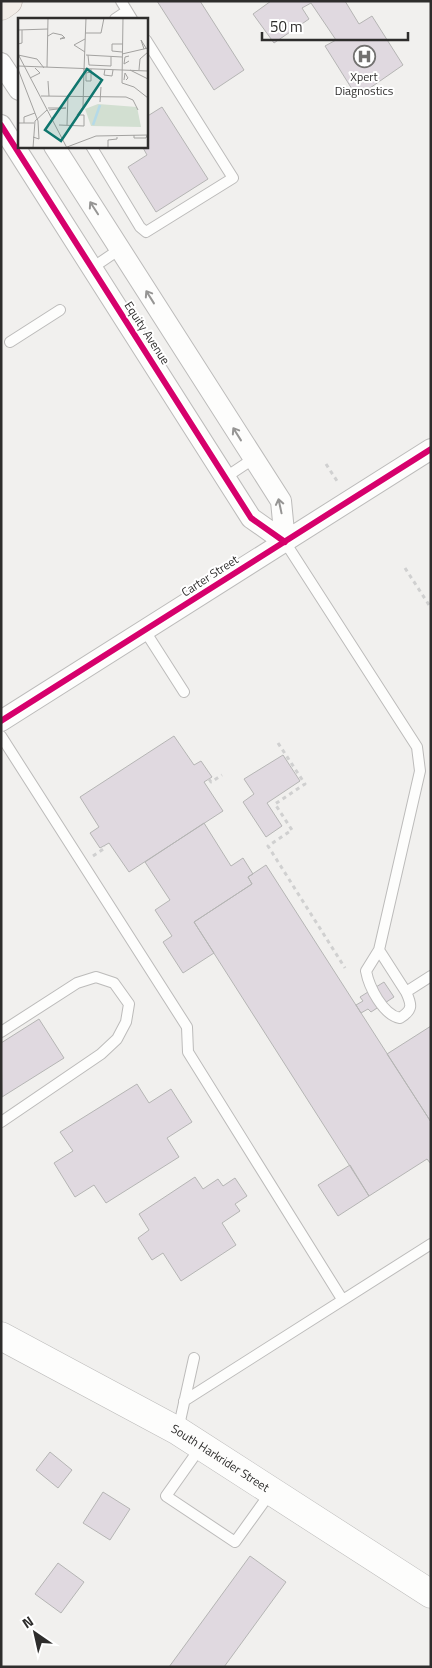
<svg xmlns="http://www.w3.org/2000/svg" width="432" height="1668" viewBox="0 0 432 1668" font-family="'Titillium Web',sans-serif">
	<style>
		.building { fill: #e0d9e0; stroke: #b5b5b4 }
		.lines { fill: none; stroke-linecap: round; stroke-linejoin: round }
		.lane-casing { stroke: #bcbbba; stroke-width: 12 }
		.street-casing { stroke: #bcbbba; stroke-width: 22 }
		.secondary-casing { stroke: #bcbbba; stroke-width: 29 }
		.primary-casing { stroke: #bcb3ac; stroke-width: 29 }
		.path { stroke: #d0d0d0; stroke-width: 3; stroke-dasharray: 4 4; stroke-linecap: butt }
		.lane { stroke: #fdfdfc; stroke-width: 10 }
		.street { stroke: #fdfdfc; stroke-width: 20 }
		.secondary { stroke: #fdfdfc; stroke-width: 28 }
		.primary { stroke: #f2ede8; stroke-width: 28 }
		.cycleway-casing { stroke: #fff; stroke-width: 9 }
		.cycleway { stroke: #d6006c; stroke-width: 6 }
		.oneway { stroke: #969594 }
		.labels { text-anchor: middle; stroke-width: 4; stroke-linejoin: round; paint-order: stroke }
		.poi-label { font-size: 12px; fill: #2e2d2c; stroke: #fff }
		.street-label { font-size: 12px; fill: #2e2d2c; stroke: #fff }
		.inset-river { fill: none; stroke: #b5dae8; stroke-width: 2.5 }
		.inset-road { fill: none; stroke: #a3a2a0; stroke-width: 1 }
		.view { fill: #0f766e; fill-opacity: 0.15; stroke: #0f766e; stroke-width: 2.5 }
		.inset-edge { fill: none; stroke: #2e2d2c; stroke-width: 2.5 }
	</style>
	<rect width="100%" height="100%" fill="#f1f0ee"/>
	<path class="building" d="M 157,1 L 200,1 L 244,70 L 214,90 Z
		M 271,1 L 345,1 L 359,24 L 372,16 L 403,65 L 357,97 L 325,46 L 336,40 L 311,3 L 302,8 L 309,19 L 274,43 L 253,14 Z
		M 162,107 L 208,179 L 156,212 L 128,167 L 147,155 L 142,146 L 146,146 L 146,117 Z
		M 174,736 L 194,765 L 201,761 L 212,777 L 204,782 L 223,811 L 129,872 L 109,843 L 100,848 L 90,833 L 99,827 L 80,797 Z
		M 283,755 L 300,781 L 267,803 L 282,826 L 266,837 L 243,802 L 254,794 L 244,779 Z
		M 204,823 L 231,866 L 243,858 L 253,874 L 248,877 L 252,884 L 194,922 L 214,953 L 183,973 L 163,942 L 172,936 L 155,910 L 170,900 L 145,862 Z
		M 266,865 L 431,1122 L 431,1164 L 427,1159 L 369,1196 L 194,922 L 252,884 L 248,877 Z
		M 384,982 L 394,997 L 371,1012 L 368,1009 L 361,1013 L 356,1005 L 363,1001 L 360,997 Z
		M 39,1019 L 64,1058 L 2,1097 L 1,1043 Z
		M 431,1026 L 431,1122 L 387,1054 Z
		M 137,1084 L 149,1103 L 171,1089 L 192,1122 L 167,1138 L 179,1157 L 106,1203 L 94,1185 L 75,1197 L 54,1163 L 73,1151 L 60,1132 Z
		M 350,1165 L 369,1196 L 338,1216 L 318,1185 Z
		M 195,1177 L 203,1189 L 218,1179 L 223,1186 L 235,1178 L 247,1196 L 235,1204 L 240,1211 L 222,1223 L 236,1245 L 181,1281 L 163,1253 L 152,1260 L 138,1238 L 149,1230 L 139,1214 Z
		M 50,1452 L 72,1470 L 58,1488 L 36,1470 Z
		M 103,1492 L 130,1509 L 110,1540 L 83,1523 Z
		M 250,1556 L 286,1582 L 224,1667 L 169,1667 Z
		M 58,1563 L 84,1582 L 61,1613 L 35,1594 Z"/>
	<g class="lines">
		<defs>
			<path id="lane" d="M 121,1 L 132,19
				M 115,19 L 127,11
				M 91,146 L 140,227 L 146,232 L 233,178 L 146,40
				M 92,268 L 120,249
				M 10,342 L 60,310
				M 226,477 L 253,459
				M 285,542 L 417,747 L 420,771 L 379,950 L 406,992 L 431,976
				M 145,631 L 184,692
				M 1,736 L 187,1027 L 188,1052 L 342,1299
				M 379,950 L 366,971 C 369,987 383,1015 400,1018 C 413,1010 412,1005 406,992
				M 1,1032 L 77,983 L 96,977 L 114,983 L 129,1004 L 126,1022 L 117,1039 L 101,1054 L 1,1122
				M 184,1401 L 431,1244
				M 178,1430 L 194,1358
				M 200,1448 L 166,1496 L 235,1542 L 271,1492"/>
			<path id="street" d="M 1,63 L 19,90
				M 1,125 L 251,518 L 285,542
				M 54,146 L 281,501 L 285,542
				M 1,721 L 431,449"/>
			<g id="secondary">
				<path id="s1" d="M 1,1336 L 178,1431 L 431,1594"/>
			</g>
			<path id="primary" d="M 1,6 L 8,1"/>
		</defs>
		<use href="#lane" class="lane-casing"/>
		<use href="#street" class="street-casing"/>
		<use href="#secondary" class="secondary-casing"/>
		<use href="#primary" class="primary-casing"/>
		<path class="path" d="M 326,464 L 339,484
			M 405,568 L 431,608
			M 278,743 L 305,784 L 275,804 L 292,830 L 268,846 L 345,968
			M 209,779 L 211,782 L 222,775
			M 93,856 L 105,848 L 104,846"/>
		<use href="#lane" class="lane"/>
		<use href="#street" class="street"/>
		<use href="#secondary" class="secondary"/>
		<use href="#primary" class="primary"/>
		<defs>
			<path id="cycleway" d="M 1,125 L 251,518 L 285,542
				M 1,721 L 431,449"/>
		</defs>
		<use href="#cycleway" class="cycleway-casing"/>
		<use href="#cycleway" class="cycleway"/>
	</g>
	<defs><path id="oneway-shaft" d="M-6 0H5M1.5-3L5.5 0L1.5 3" fill="none" stroke-width="1.6" stroke-linecap="round" stroke-linejoin="round" transform="scale(1.25)"/></defs>
	<g class="oneway">
		<use href="#oneway-shaft" transform="translate(94 208) rotate(-123)"/>
		<use href="#oneway-shaft" transform="translate(150 297) rotate(-122)"/>
		<use href="#oneway-shaft" transform="translate(237 434) rotate(-122)"/>
		<use href="#oneway-shaft" transform="translate(280 506) rotate(-102)"/>
	</g>
	<defs>
		<symbol id="hospital-ring" viewBox="-11 -11 22 22"><circle r="9.5" fill="#fff" stroke="#727170" stroke-width="1.5"/><path d="M-5-5h3v3.5h4V-5h3V5h-3V1.5h-4V5h-3Z" fill="#727170"/></symbol>
	</defs>
	<g fill-rule="evenodd">
		<use href="#hospital-ring" x="352" y="44" width="25" height="25"/>
	</g>
	<g class="labels">
		<g class="poi-label">
			<text x="364" y="81">Xpert<tspan x="364" dy="14">Diagnostics</tspan></text>
		</g>
		<g class="street-label">
			<text transform="translate(147 333) rotate(57)" y="4">Equity Avenue</text>
			<text transform="translate(210 576) rotate(-33)" y="4">Carter Street</text>
			<text dy="4" stroke="none"><textPath href="#s1" startOffset="251">South Harkrider Street</textPath></text>
		</g>
	</g>
	<g transform="translate(18 18)">
		<rect width="130" height="130" fill="#f1f0ee"/>
		<path d="M 80,86 L 119,89 L 123,109 L 73,108 L 67,91 Z" fill="#d2dfd1"/>
		<path class="inset-river" d="M 75,107 L 82,87"/>
		<path class="inset-road" d="M 105,0 L 104,65 L 116,69 L 130,80M 0,12 L 30,11M 67,15 L 83,15 L 86,0M 30,18 L 35,15 L 44,17 L 47,20 L 42,21 L 46,19M 0,26 L 4,25 L 4,12M 126,31 L 123,22 L 128,30M 67,34 L 56,27 L 67,21M 104,34 L 94,33 L 94,26 L 105,26M 0,36 L 49,130M 104,36 L 130,30M 0,37 L 19,41 L 26,50M 68,37 L 104,39M 70,37 L 71,47 L 93,48 L 93,39M 111,38 L 107,39 L 106,46 L 111,43M 0,48 L 130,53M 29,49 L 30,0M 0,51 L 20,103 L 21,121 L 15,119M 87,51 L 86,57 L 94,58 L 95,52M 66,52 L 68,0M 112,52 L 130,61M 121,52 L 122,41 L 130,34M 73,54 L 68,55 L 68,63 L 73,63 L 73,51M 12,60 L 22,55 L 17,50M 106,62 L 107,55 L 110,60 L 108,62M 30,63 L 31,78M 23,78 L 108,79 L 115,82 L 120,92M 82,84 L 83,69M 30,90 L 48,90 L 31,92M 0,105 L 16,105M 6,105 L 6,99 L 17,95M 41,107 L 66,108 L 66,97 L 59,97 L 65,89 L 66,51M 49,107 L 50,77M 116,117 L 116,120 L 128,120 L 129,117M 49,129 L 78,118 L 130,117M 15,130 L 17,103 L 29,92M 90,130 L 90,122 L 99,121 L 99,119"/>
		<path class="view" d="M 69,51 L 84,62 L 43,123 L 27,112 Z"/>
		<rect width="130" height="130" class="inset-edge"/>
	</g>
	<rect width="432" height="1668" fill="none" stroke="#2e2d2c" stroke-width="5"/>
	<g transform="translate(35 1633) rotate(326)" stroke="#ffffff" stroke-width="4" paint-order="stroke">
	<path d="M0-4L9 19L0 12L-9 19Z" fill="#2e2d2c"/>
	<text y="-8" font-size="14" font-weight="bold" text-anchor="middle" fill="#2e2d2c">N</text>
	</g>
	<path d="M262 32v8h146v-8" fill="none" stroke="#2e2d2c" stroke-width="2.5"/>
	<text x="270" y="32" font-size="15" fill="#2e2d2c" stroke="#ffffff" stroke-width="4" paint-order="stroke">50 m</text>
</svg>
